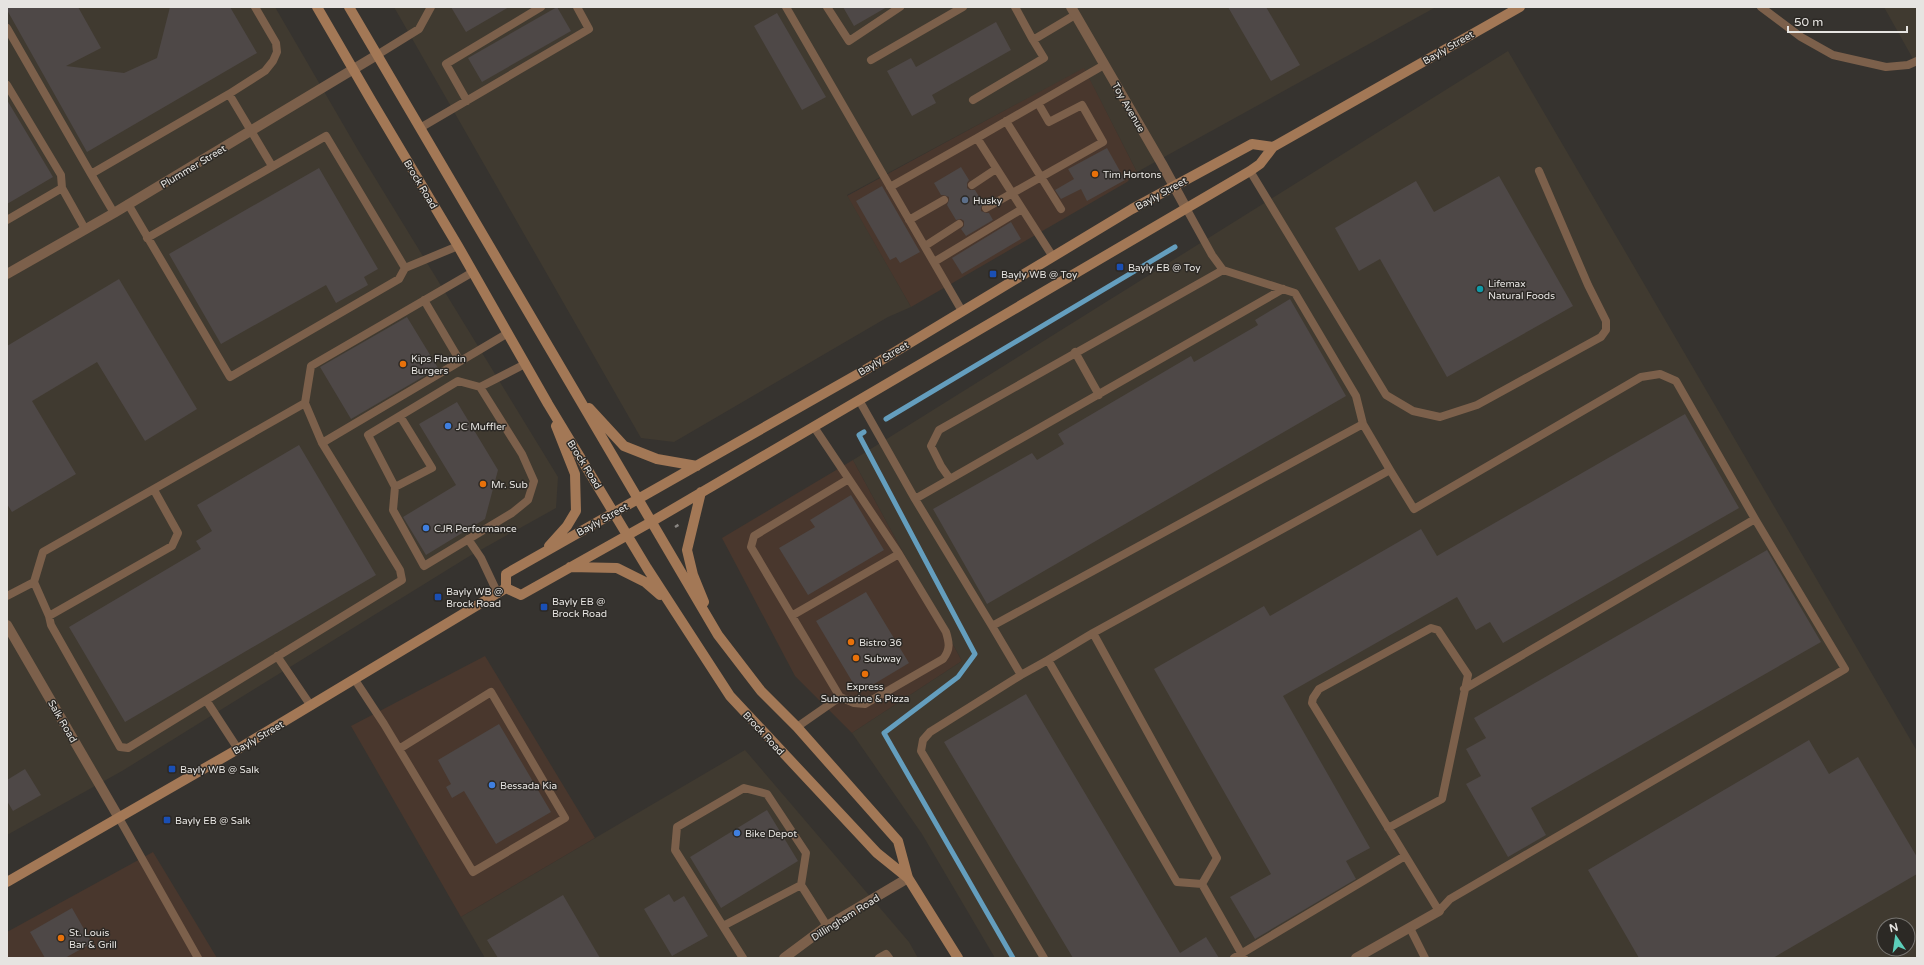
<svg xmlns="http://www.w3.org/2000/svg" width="1924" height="965" viewBox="0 0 1924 965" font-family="'Varela Round',sans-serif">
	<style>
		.commercial { fill: #49372d }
		.built { fill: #403a30; fill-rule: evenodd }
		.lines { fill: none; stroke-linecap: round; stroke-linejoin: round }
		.stream { stroke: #649ebe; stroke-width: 5 }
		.building { fill: #4e4847 }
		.path { stroke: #898682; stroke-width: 2.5; stroke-dasharray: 4 2; stroke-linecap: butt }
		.lane { stroke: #7c604b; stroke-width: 8 }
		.street { stroke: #7c604b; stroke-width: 10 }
		.secondary { stroke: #a37856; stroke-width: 10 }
		.food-dot { fill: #e8710a; stroke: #2c2925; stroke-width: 1.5 }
		.service-dot { fill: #5c6f8a; stroke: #2c2925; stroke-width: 1.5 }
		.transit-dot { fill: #1a4fb4; stroke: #2c2925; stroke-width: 1.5 }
		.culture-dot { fill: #0f9aa8; stroke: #2c2925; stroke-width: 1.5 }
		.shop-dot { fill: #3f7fe0; stroke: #2c2925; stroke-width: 1.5 }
		.labels { text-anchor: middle; stroke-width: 3; stroke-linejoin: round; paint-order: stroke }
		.street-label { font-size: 10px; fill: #e6e4e1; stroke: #2c2925 }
		.poi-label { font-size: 10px; fill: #e6e4e1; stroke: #2c2925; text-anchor: start }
	</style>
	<rect width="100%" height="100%" fill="#36332f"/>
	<path class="commercial" d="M 1084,67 L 1137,172 L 1127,182 L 911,307 L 847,196 Z
		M 853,460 L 962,661 L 852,733 L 795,676 L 722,538 Z
		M 485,656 L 595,838 L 461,917 L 351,726 Z
		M 153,852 L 217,958 L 7,958 L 7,932 Z"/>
	<path class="built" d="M 7,7 L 275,7 L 358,150 L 558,477 L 556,508 L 468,557 L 122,771 L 7,835 Z
		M 394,7 L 1436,7 L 1137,172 L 1084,68 L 847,195 L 911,307 L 888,317 L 674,442 L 641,438 Z
		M 1884,7 L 1917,7 L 1917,66 Z
		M 1508,51 L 1917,751 L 1917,958 L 995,958 L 922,834 L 852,733 L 962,661 L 853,460 ZM 1884,925 L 1908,925 L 1908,949 L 1884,949 Z
		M 745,750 L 909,942 L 918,958 L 485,958 L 461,917 Z"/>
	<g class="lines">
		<path class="stream" d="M 886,419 L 1175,247
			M 864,432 L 859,435 L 975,654 L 958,677 L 884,733 L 1013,958"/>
	</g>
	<path class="building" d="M 7,7 L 78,7 L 101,48 L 66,66 L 124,73 L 157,58 L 170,7 L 230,7 L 257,53 L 87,152 L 7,10 Z
		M 451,7 L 509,7 L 466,32 Z
		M 557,7 L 571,31 L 482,82 L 468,58 Z
		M 843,7 L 887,7 L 854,26 Z
		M 1228,7 L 1266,7 L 1300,65 L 1271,81 Z
		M 777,13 L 826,97 L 802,110 L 754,26 Z
		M 996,22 L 1011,50 L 932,95 L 936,103 L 912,116 L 887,71 L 911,58 L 916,67 Z
		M 7,100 L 53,177 L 7,204 Z
		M 1107,148 L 1125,180 L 1087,201 L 1081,189 L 1061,199 L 1055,190 L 1074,179 L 1068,169 Z
		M 961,167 L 969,180 L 967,183 L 967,188 L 970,190 L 975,190 L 983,203 L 981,208 L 981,211 L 986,213 L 989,213 L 993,220 L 966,236 L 961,229 L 964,226 L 964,221 L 961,219 L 956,220 L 947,205 L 949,200 L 949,197 L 944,195 L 941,195 L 934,183 Z
		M 319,168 L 378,269 L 364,277 L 368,285 L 336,303 L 326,285 L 221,344 L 169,254 Z
		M 1499,176 L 1573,306 L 1447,377 L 1380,259 L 1359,271 L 1335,228 L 1416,181 L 1434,212 Z
		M 882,186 L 920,252 L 900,263 L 896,257 L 890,260 L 856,201 Z
		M 1011,222 L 1021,239 L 962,274 L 952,258 Z
		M 119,279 L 197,409 L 145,441 L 97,362 L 32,401 L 76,474 L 12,512 L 7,504 L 7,346 Z
		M 1290,299 L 1346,396 L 987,604 L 933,509 L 1032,453 L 1037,460 L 1064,444 L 1058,434 L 1191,356 L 1194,362 L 1258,325 L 1255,320 Z
		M 407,317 L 438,368 L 351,419 L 320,367 Z
		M 457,402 L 498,470 L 485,519 L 426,555 L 403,517 L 456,485 L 419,424 Z
		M 1685,414 L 1739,508 L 1503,643 L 1490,622 L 1476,630 L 1457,597 L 1283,696 L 1370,848 L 1346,861 L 1356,879 L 1255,939 L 1230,897 L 1271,874 L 1154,669 L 1264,606 L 1270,616 L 1421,529 L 1437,556 Z
		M 299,445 L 376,575 L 125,722 L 69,627 L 201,549 L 196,541 L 212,531 L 197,505 Z
		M 851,495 L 884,550 L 808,595 L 779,548 L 815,527 L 810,520 Z
		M 1767,550 L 1821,642 L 1531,808 L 1546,835 L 1508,857 L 1466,784 L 1481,776 L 1466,749 L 1486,738 L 1474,718 Z
		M 866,592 L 909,663 L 859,693 L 816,621 Z
		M 1026,694 L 1180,953 L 1206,937 L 1219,958 L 1073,958 L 944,742 Z
		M 499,724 L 551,812 L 496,844 L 464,791 L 452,798 L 446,787 L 451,784 L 438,760 Z
		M 1809,740 L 1829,774 L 1858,757 L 1917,857 L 1917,874 L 1773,958 L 1639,958 L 1588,870 Z
		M 25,769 L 41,795 L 13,811 L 7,801 L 7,780 Z
		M 767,810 L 798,861 L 721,908 L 690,857 Z
		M 669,894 L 674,902 L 684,896 L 708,936 L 672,956 L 644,909 Z
		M 563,895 L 600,958 L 498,958 L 487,940 Z
		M 72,908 L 92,943 L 65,958 L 45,958 L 30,932 Z"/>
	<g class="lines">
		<path class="path" d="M 675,527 L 680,524"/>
		<path class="lane" d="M 786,7 L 962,311
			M 827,7 L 849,41 L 900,7
			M 1015,7 L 1033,40
			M 1761,7 L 1801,37 L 1833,55 L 1886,67 L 1908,65 L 1917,61
			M 7,28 L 91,174 L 229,94 L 265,71 L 273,61 L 277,52 L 276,43 L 255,7
			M 377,55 L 419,29 L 431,7
			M 871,60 L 963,7
			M 7,85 L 61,175 L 62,188
			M 229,94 L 272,166
			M 973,100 L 1044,58 L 1033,40 L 1075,15
			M 467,101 L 446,64 L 541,7
			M 1006,121 L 1061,209
			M 420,128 L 589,29 L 577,7
			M 1250,171 L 1386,395 L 1413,411 L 1440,417 L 1477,405 L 1601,337 L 1606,330 L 1606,321 L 1588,285 L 1539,171
			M 91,174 L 114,213
			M 972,185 L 996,169
			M 890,187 L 977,138
			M 128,204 L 230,377 L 399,279 L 405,268 L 326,136 L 147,238
			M 986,208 L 1103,142 L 1082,105 L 1049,122 L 1038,103
			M 7,220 L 62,188 L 85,229
			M 909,220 L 944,200
			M 925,246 L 959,224
			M 1053,257 L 977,138 L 1104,65
			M 934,262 L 1022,209
			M 405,268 L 458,246
			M 424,300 L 460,361
			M 1075,352 L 1099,395
			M 480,387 L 522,454 L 534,481 L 528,500 L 512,513 L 424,566 L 393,510 L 395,487 L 368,435 L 458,381 L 480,387 L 525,364
			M 859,400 L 915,499 L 950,479 L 941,466 L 931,446 L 939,430 L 1223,270 L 1212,255 L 1186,208
			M 305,403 L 322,443 L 508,333
			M 1390,470 L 1414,509 L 1641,377 L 1660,374 L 1676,381 L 1755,519 L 1464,689
			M 950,479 L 1283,289
			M 395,487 L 432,468 L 400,416
			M 915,499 L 992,626 L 1363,424 L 1356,396 L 1295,293 L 1223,270
			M 468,539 L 481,558 L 498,594
			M 34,582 L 49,616 L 172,546 L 178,533 L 154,490
			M 7,596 L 34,582 L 43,552 L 305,403 L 311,366 L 473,272
			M 793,615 L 899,554
			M 49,616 L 51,625 L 120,747 L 128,748 L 402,580 L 400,570 L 322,443
			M 992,626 L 1021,675 L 930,732 L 923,740 L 921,751 L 1044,958
			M 1093,633 L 1390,470 L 1363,424
			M 277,656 L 311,706
			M 1048,660 L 1093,633 L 1217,858 L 1202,884
			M 1021,675 L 1048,660 L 1177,882 L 1202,884 L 1244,958
			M 355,680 L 384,724 L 473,872 L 565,818 L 491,692 L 399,749
			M 840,697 L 751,547 L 754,536 L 847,480
			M 206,700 L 238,749
			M 797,727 L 840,697 L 854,703 L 865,704 L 943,659 C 951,649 949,642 946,632 L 899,554 L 814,427
			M 119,818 L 198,958
			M 1388,828 L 1442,799 L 1468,675 L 1438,630 L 1431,628 L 1319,689 L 1313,698 L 1312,703 C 1355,773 1397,842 1439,911 L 1450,899 L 1845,669 L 1755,519
			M 723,926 L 801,885
			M 1410,928 L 1425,958
			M 743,958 L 675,850 L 677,827 L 744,788 L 767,794 L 806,853 L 801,885 L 827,926
			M 879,958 L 886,954 L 889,958
			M 1234,958 L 1405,856"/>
		<path class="street" d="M 1071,7 L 1162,164 L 1186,208
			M 7,274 L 114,213 L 377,55
			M 7,625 L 119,818
			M 784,958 L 827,926 L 908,878
			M 1356,958 L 1439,911"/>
		<path class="secondary" d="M 317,7 L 371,100 L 458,246 L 548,404 L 647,568 L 730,696 L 877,853 L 908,878
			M 349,7 L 718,635 L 761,691 L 797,727 L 898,841 L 908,878 L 958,958
			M 589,408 L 624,446 L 657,459 L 697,466
			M 701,492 L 687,550 L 693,575 L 704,602
			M 549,546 L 567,526 L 576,511 L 575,474 L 556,426
			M 570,567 L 617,568 L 645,582 L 660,595
			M 506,588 L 521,595 L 651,522 L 1250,171 L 1260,164 L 1273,147 L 1520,7
			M 506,588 L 506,574 L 865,370 L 1132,209 L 1252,144 L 1273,147
			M 7,882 L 238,749 L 506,588"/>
	</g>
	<g class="food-dot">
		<circle cx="1095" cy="174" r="4"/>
		<circle cx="403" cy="364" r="4"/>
		<circle cx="483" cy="484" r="4"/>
		<circle cx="851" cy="642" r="4"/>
		<circle cx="856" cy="658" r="4"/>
		<circle cx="865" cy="674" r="4"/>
		<circle cx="61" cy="938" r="4"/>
	</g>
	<circle class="service-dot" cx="965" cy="200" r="4"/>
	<g class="transit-dot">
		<rect x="1116" y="263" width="8" height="8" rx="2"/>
		<rect x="989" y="270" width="8" height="8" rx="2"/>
		<rect x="434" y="593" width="8" height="8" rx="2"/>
		<rect x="540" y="603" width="8" height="8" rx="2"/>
		<rect x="168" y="765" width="8" height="8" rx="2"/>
		<rect x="163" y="816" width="8" height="8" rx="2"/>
	</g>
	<circle class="culture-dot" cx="1480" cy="289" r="4"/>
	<g class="shop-dot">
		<circle cx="448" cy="426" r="4"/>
		<circle cx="426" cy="528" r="4"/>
		<circle cx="492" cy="785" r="4"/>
		<circle cx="737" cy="833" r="4"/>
	</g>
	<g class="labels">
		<g class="street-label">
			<text transform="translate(1448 47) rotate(-30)" y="4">Bayly Street</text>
			<text transform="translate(1129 107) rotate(60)" y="4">Toy Avenue</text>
			<text transform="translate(193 166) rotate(-31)" y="4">Plummer Street</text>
			<text transform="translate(421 184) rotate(59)" y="4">Brock Road</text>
			<text transform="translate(1161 193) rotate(-29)" y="4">Bayly Street</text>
			<text transform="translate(883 358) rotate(-31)" y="4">Bayly Street</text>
			<text transform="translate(585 464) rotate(58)" y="4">Brock Road</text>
			<text transform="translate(602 519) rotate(-29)" y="4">Bayly Street</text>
			<text transform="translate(63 721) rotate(60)" y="4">Salk Road</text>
			<text transform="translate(764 733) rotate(47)" y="4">Brock Road</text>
			<text transform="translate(258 737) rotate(-30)" y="4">Bayly Street</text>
			<text transform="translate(845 917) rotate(-32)" y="4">Dillingham Road</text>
		</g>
		<g class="poi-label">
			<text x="1103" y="178">Tim Hortons</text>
			<text x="973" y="204">Husky</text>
			<text x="1128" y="271">Bayly EB @ Toy</text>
			<text x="1001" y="278">Bayly WB @ Toy</text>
			<text x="1488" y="287">Lifemax<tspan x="1488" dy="12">Natural Foods</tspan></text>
			<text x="411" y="362">Kips Flamin<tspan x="411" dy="12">Burgers</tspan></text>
			<text x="456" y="430">JC Muffler</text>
			<text x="491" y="488">Mr. Sub</text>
			<text x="434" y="532">CJR Performance</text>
			<text x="446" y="595">Bayly WB @<tspan x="446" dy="12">Brock Road</tspan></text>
			<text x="552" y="605">Bayly EB @<tspan x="552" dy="12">Brock Road</tspan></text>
			<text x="859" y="646">Bistro 36</text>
			<text x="864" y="662">Subway</text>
			<text x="865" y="690" text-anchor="middle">Express<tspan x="865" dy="12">Submarine &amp; Pizza</tspan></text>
			<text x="180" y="773">Bayly WB @ Salk</text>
			<text x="500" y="789">Bessada Kia</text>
			<text x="175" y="824">Bayly EB @ Salk</text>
			<text x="745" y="837">Bike Depot</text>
			<text x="69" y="936">St. Louis<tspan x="69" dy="12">Bar &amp; Grill</tspan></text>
		</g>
	</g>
	<rect width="1924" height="965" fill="none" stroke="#e6e4e1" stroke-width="16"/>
	<g transform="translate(1896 937) rotate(347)"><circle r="19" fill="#2c2925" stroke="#767470"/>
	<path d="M0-3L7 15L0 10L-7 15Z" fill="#5cceba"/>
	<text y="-6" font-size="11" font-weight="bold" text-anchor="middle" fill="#e6e4e1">N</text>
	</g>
	<path d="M1788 26v6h119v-6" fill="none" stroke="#e6e4e1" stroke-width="2"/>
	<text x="1794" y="26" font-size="12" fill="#e6e4e1" stroke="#2c2925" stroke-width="3" paint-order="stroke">50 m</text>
</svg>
